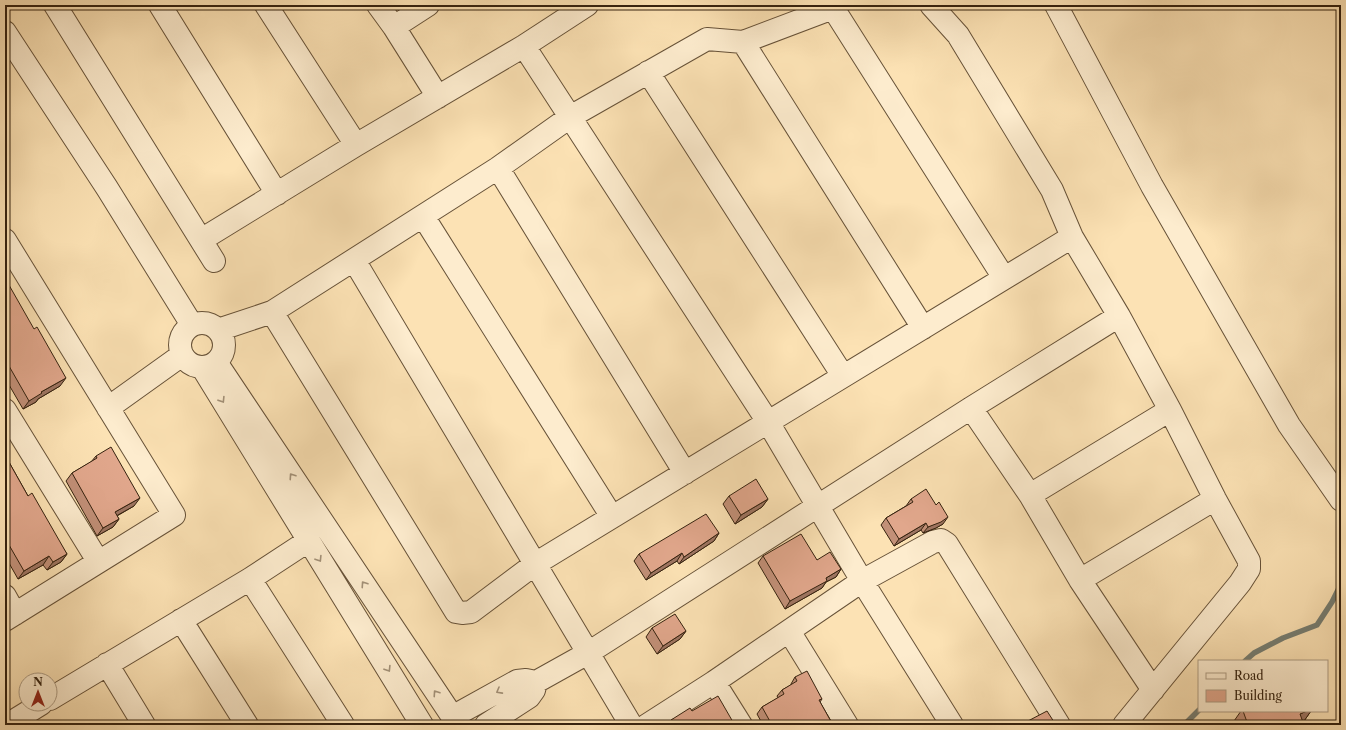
<svg xmlns="http://www.w3.org/2000/svg" width="1346" height="730" viewBox="0 0 1346 730" font-family="'Libre Caslon Text',serif">
	<style>
		.lines { fill: none; stroke-linecap: round; stroke-linejoin: round }
		.stream { stroke: #767e73; stroke-width: 5.5 }
		.minor-casing { stroke: #675238; stroke-width: 24 }
		.minor { stroke: #fdecce; stroke-width: 22 }
		.wall { fill: #c29078; stroke: #35220f }
		.shaded-wall { fill: #9e7562; stroke: #35220f }
		.building { fill: #e1a78c; stroke: #35220f }
		.oneway { stroke: #a39178 }
	</style>
	<rect width="100%" height="100%" fill="#fce2b4"/>
	<filter id="stains"><feTurbulence type="fractalNoise" baseFrequency=".005" numOctaves="4"/><feColorMatrix values="0 0 0 0 .2 0 0 0 0 .09 0 0 0 0 .02 0 0 0 .5 -.17"/></filter>
	<radialGradient id="worn" r=".72"><stop offset=".6" stop-color="#630" stop-opacity="0"/><stop offset="1" stop-color="#630" stop-opacity=".3"/></radialGradient>
	<g class="lines">
		<path class="stream" d="M 1245,661 L 1254,653 L 1283,638 L 1317,625 L 1332,602 L 1341,584
			M 1184,725 L 1199,710"/>
		<defs>
			<path id="minor" d="M 55,5 L 214,261
				M 160,5 L 277,194
				M 266,5 L 356,145
				M 378,5 L 394,27 L 438,97
				M 931,5 L 958,35 L 1052,190 L 1072,237 L 1119,316 L 1170,410 L 1215,499 L 1249,561 L 1249,569 L 1240,583 L 1124,725
				M 1056,5 L 1152,186 L 1289,425 L 1341,500
				M 394,27 L 428,5
				M 5,32 L 107,188 L 192,325
				M 743,42 L 833,8 L 1004,278
				M 524,46 L 768,422 L 862,581 L 952,725
				M 648,72 L 843,376
				M 498,168 L 685,473
				M 423,216 L 612,517
				M 5,240 L 174,515 L 5,620
				M 201,240 L 356,145 L 524,46 L 587,5
				M 354,260 L 631,725
				M 272,312 L 456,612 L 462,613 L 471,612 L 535,564 L 1072,237
				M180 345a22 22 0 1 1 44 0a22 22 0 1 1-44 0Z
				M 218,330 L 272,312 L 498,168 L 570,117 L 707,39 L 743,42 L 923,328
				M 216,362 L 458,725
				M 202,367 L 422,725
				M 108,408 L 182,355
				M 971,408 L 1030,495 L 1080,580 L 1153,690
				M 5,410 L 98,561
				M 1030,495 L 1170,410
				M 250,579 L 343,725
				M 1080,580 L 1215,499
				M 5,596 L 15,614
				M 181,620 L 247,725
				M 789,631 L 847,725
				M 107,664 L 144,725
				M 714,682 L 741,725
				M 50,699 L 250,579 L 308,541
				M 452,717 L 517,681 L 526,680 L 536,682 L 588,653 L 971,408 L 1119,316
				M 7,725 L 41,704
				M 486,725 L 529,697 L 534,690 L 536,682
				M 647,725 L 714,682 L 862,581 L 933,542 L 941,540 L 947,544 L 1059,725"/>
		</defs>
		<use href="#minor" class="minor-casing"/>
		<use href="#minor" class="minor"/>
	</g>
	<path class="wall" d="M 5,278 L 60,386 L 38,399 L 36,402 L 23,409 L 5,378 Z
		M 5,455 L 28,496 L 67,554 L 61,562 L 47,570 L 43,565 L 18,579 L 5,556 Z
		M 96,456 L 134,506 L 117,516 L 119,519 L 113,527 L 97,536 L 66,481 L 72,473 L 91,462 Z
		M 729,496 L 768,499 L 762,507 L 735,524 L 723,504 Z
		M 911,499 L 943,524 L 936,528 L 923,533 L 921,530 L 894,546 L 881,525 L 886,518 L 906,506 Z
		M 719,533 L 714,541 L 679,564 L 677,561 L 646,580 L 634,561 L 639,554 Z
		M 763,556 L 817,560 L 841,569 L 836,577 L 826,582 L 822,588 L 785,609 L 758,563 Z
		M 652,628 L 686,631 L 680,639 L 657,654 L 646,637 Z
		M 795,677 L 822,699 L 820,702 L 833,725 L 763,725 L 757,714 L 762,707 L 778,698 L 777,696 L 782,690 L 791,685 L 791,684 Z
		M 692,711 L 731,725 L 668,725 L 671,720 Z
		M 1241,711 L 1311,711 L 1304,721 L 1303,721 L 1304,725 L 1235,725 L 1234,721 Z
		M 1028,721 L 1056,725 L 1025,725 Z"/>
	<path class="shaded-wall" d="M 66,378 L 60,386 L 38,399 L 36,402 L 23,409 L 29,401 L 41,392 Z
		M 140,498 L 134,506 L 109,520 L 115,512 Z
		M 768,499 L 762,507 L 735,524 L 741,515 Z
		M 948,517 L 943,524 L 936,528 L 923,533 L 928,527 Z
		M 119,519 L 113,527 L 97,536 L 103,528 Z
		M 926,523 L 921,530 L 894,546 L 899,539 Z
		M 719,533 L 714,541 L 679,564 L 684,557 Z
		M 682,553 L 677,561 L 646,580 L 651,573 Z
		M 67,554 L 61,562 L 47,570 L 53,562 Z
		M 49,556 L 43,565 L 18,579 L 24,571 Z
		M 841,569 L 836,577 L 826,582 L 822,588 L 785,609 L 790,601 L 826,578 Z
		M 686,631 L 680,639 L 657,654 L 663,646 Z
		M 1307,711 L 1311,711 L 1304,721 L 1293,725 L 1300,714 Z"/>
	<path class="building" d="M 5,278 L 34,329 L 37,327 L 66,378 L 41,392 L 42,393 L 29,401 L 5,359 Z
		M 111,447 L 140,498 L 115,512 L 119,519 L 103,528 L 72,473 L 97,458 L 96,456 Z
		M 5,455 L 28,496 L 32,493 L 67,554 L 53,562 L 49,556 L 24,571 L 5,538 Z
		M 756,479 L 768,499 L 741,515 L 729,496 Z
		M 926,489 L 936,505 L 939,502 L 948,517 L 941,522 L 928,527 L 926,523 L 899,539 L 886,518 L 913,502 L 911,499 Z
		M 706,514 L 719,533 L 684,557 L 682,553 L 651,573 L 639,554 Z
		M 801,534 L 817,560 L 830,552 L 841,569 L 826,578 L 827,581 L 790,601 L 763,556 Z
		M 675,614 L 686,631 L 663,646 L 652,628 Z
		M 807,671 L 822,699 L 819,700 L 833,725 L 772,725 L 762,707 L 784,694 L 782,690 L 797,681 L 795,677 Z
		M 718,696 L 733,722 L 728,725 L 674,725 L 671,720 L 690,708 L 692,711 Z
		M 1047,711 L 1056,725 L 1030,725 L 1028,721 Z
		M 1243,711 L 1307,711 L 1300,714 L 1304,725 L 1239,725 L 1247,722 Z"/>
	<defs><path id="oneway-chevron" d="M-2-3.5L2.5 0L-2 3.5" fill="none" stroke-width="1.6" stroke-linecap="round" stroke-linejoin="round"/></defs>
	<g class="oneway">
		<use href="#oneway-chevron" transform="translate(222 400) rotate(58)"/>
		<use href="#oneway-chevron" transform="translate(292 476) rotate(-124)"/>
		<use href="#oneway-chevron" transform="translate(319 559) rotate(58)"/>
		<use href="#oneway-chevron" transform="translate(364 584) rotate(-124)"/>
		<use href="#oneway-chevron" transform="translate(388 669) rotate(58)"/>
		<use href="#oneway-chevron" transform="translate(499 691) rotate(151)"/>
		<use href="#oneway-chevron" transform="translate(436 693) rotate(-124)"/>
	</g>
	<rect width="1346" height="730" fill="none" stroke="#fce2b4" stroke-width="20"/>
	<rect x="6" y="6" width="1334" height="718" fill="none" stroke="#35220f" stroke-width="2"/>
	<rect x="10" y="10" width="1326" height="710" fill="none" stroke="#35220f"/>
	<rect x="1198" y="660" width="130" height="52" fill="#fdecce" stroke="#ad9b82"/>
	<rect x="1206" y="673" width="20" height="6" fill="#fdecce" stroke="#ad9b82"/>
	<text x="1234" y="680" font-size="12" fill="#35220f">Road</text>
	<rect x="1206" y="690" width="20" height="12" fill="#e1a78c" stroke="#ad9b82"/>
	<text x="1234" y="700" font-size="12" fill="#35220f">Building</text>
	<g transform="translate(38 692)"><circle r="19" fill="#fdecce" stroke="#ad9b82"/>
	<path d="M0-3L7 15L0 10L-7 15Z" fill="#8f2418"/>
	<text y="-6" font-size="11" font-weight="bold" text-anchor="middle" fill="#35220f">N</text>
	</g>
	<rect width="100%" height="100%" filter="url(#stains)"/>
	<rect width="100%" height="100%" fill="url(#worn)"/>
</svg>
